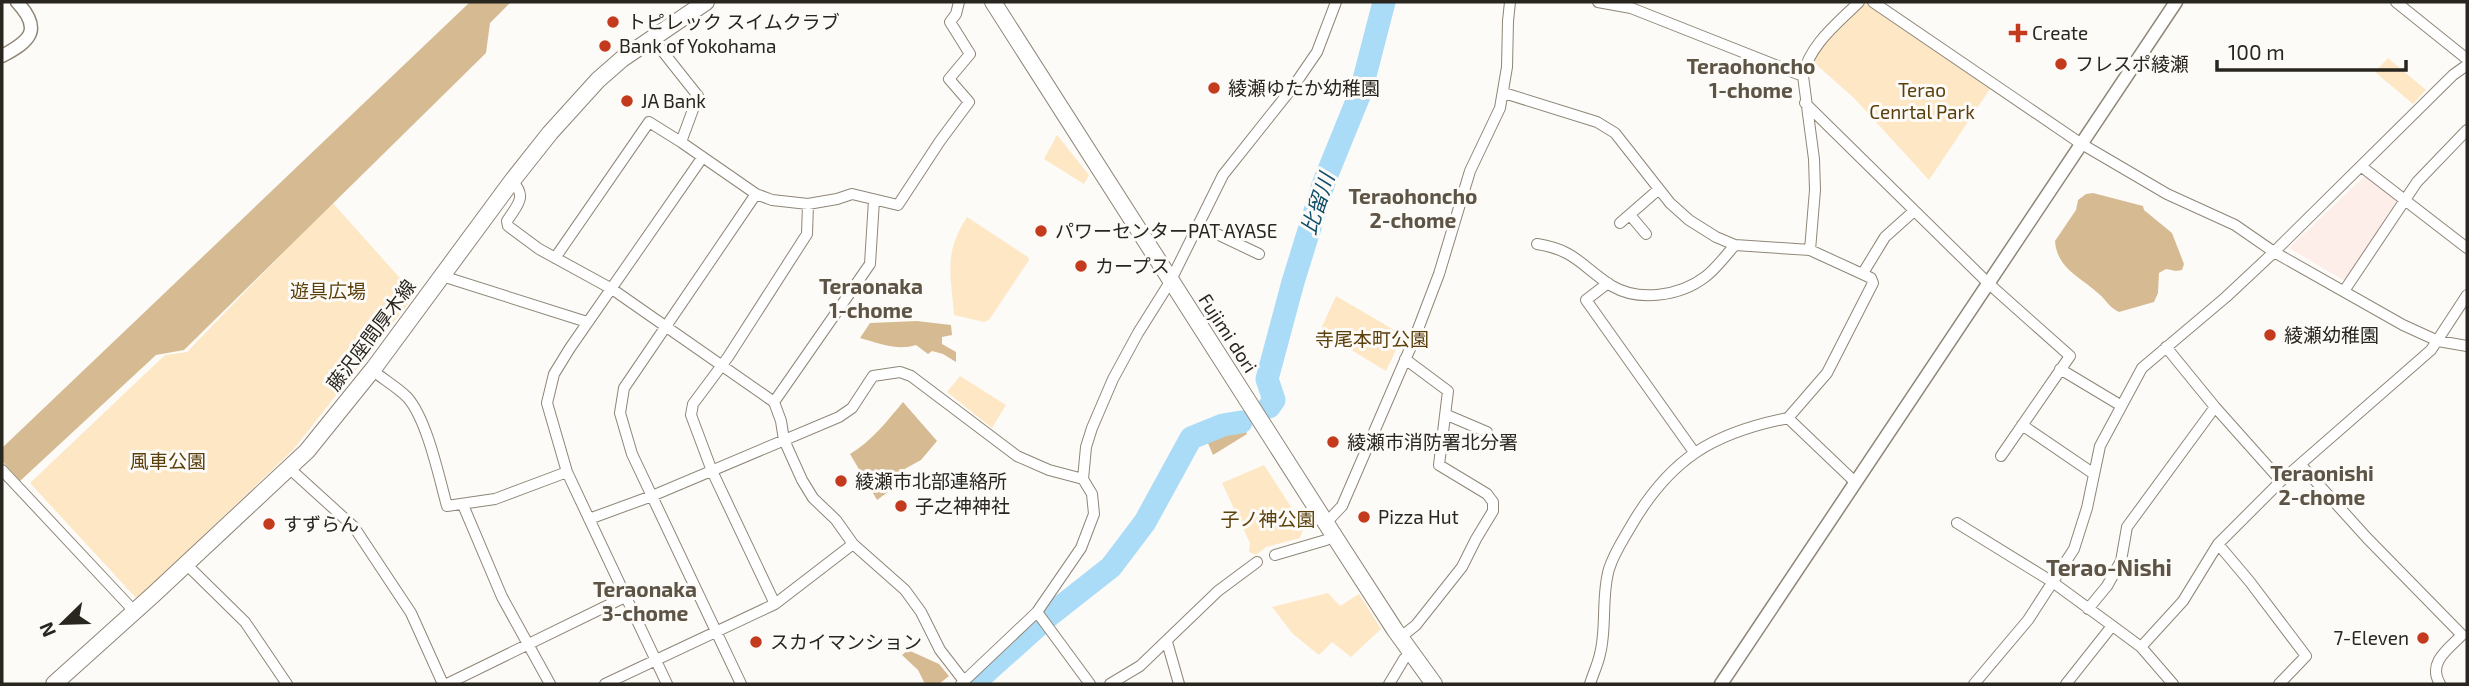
<svg xmlns="http://www.w3.org/2000/svg" width="2469" height="686" viewBox="0 0 2469 686" font-family="'Exo 2','Noto Sans JP',sans-serif">
	<style>
		.education { fill: #fdeee9 }
		.green { fill: #fde7c5 }
		.forest { fill: #d6bb92 }
		.lines { fill: none; stroke-linecap: round; stroke-linejoin: round }
		.river { stroke: #abdcf7; stroke-width: 23 }
		.minor-casing { stroke: #8f8677; stroke-width: 12 }
		.tertiary-casing { stroke: #8f8677; stroke-width: 15 }
		.primary-casing { stroke: #8f8677; stroke-width: 18 }
		.minor { stroke: #fff; stroke-width: 10 }
		.tertiary { stroke: #fff; stroke-width: 12 }
		.primary { stroke: #fff; stroke-width: 16 }
		.poi-dot { fill: #c43a1d; stroke: #fdfbf8; stroke-width: 2.5 }
		.labels { text-anchor: middle; stroke-width: 6; stroke-linejoin: round; paint-order: stroke }
		.poi-label { font-size: 19px; fill: #29251f; stroke: #fdfbf8; text-anchor: start }
		.park-label { font-size: 19px; fill: #5b400c; stroke: #fdfbf8 }
		.street-label { font-size: 19px; fill: #29251f; stroke: #fdfbf8 }
		.neighbourhood-label { font-size: 21px; font-weight: bold; fill: #5d5446; stroke: #fdfbf8 }
		.water-label { font-size: 21px; font-style: italic; fill: #114f6a; stroke: #fdfbf8 }
		.quarter-label { font-size: 23px; font-weight: bold; fill: #5d5446; stroke: #fdfbf8 }
	</style>
	<rect width="100%" height="100%" fill="#fdfbf8"/>
	<path class="education" d="M 2365,176 L 2399,197 L 2345,281 L 2289,248 Z"/>
	<path class="green" d="M 1866,4 L 1990,89 L 1929,180 L 1854,98 L 1812,61 C 1823,45 1848,11 1866,4 Z
		M 2388,58 L 2426,90 L 2413,104 L 2375,72 Z
		M 1057,135 L 1089,175 L 1084,184 L 1044,159 Z
		M 332,202 L 415,295 L 293,450 L 137,599 L 30,483 L 165,355 L 187,352 Z
		M 967,217 L 1028,257 L 1029,260 L 989,320 L 984,322 L 954,315 C 951,273 943,255 967,217 Z
		M 1336,296 L 1401,334 L 1402,337 L 1386,371 L 1320,331 Z
		M 960,376 L 1006,405 L 992,428 L 947,392 Z
		M 1264,465 L 1304,527 L 1300,538 L 1266,547 L 1256,555 L 1249,552 L 1250,543 L 1222,483 Z
		M 1328,593 L 1340,606 L 1359,594 L 1381,629 L 1351,657 L 1332,642 L 1319,655 L 1293,634 L 1272,607 Z"/>
	<path class="forest" d="M 470,2 L 511,2 L 490,23 L 486,53 L 184,350 L 156,355 L 20,481 L 2,461 L 2,448 Z
		M 2093,193 L 2143,206 L 2144,210 L 2172,233 L 2184,264 L 2182,270 L 2176,271 L 2166,269 L 2159,273 L 2158,293 L 2154,302 L 2119,312 C 2110,308 2107,301 2099,294 C 2081,277 2057,269 2055,241 L 2076,210 L 2078,200 L 2086,194 Z
		M 917,321 L 951,325 L 952,335 L 942,337 L 942,344 L 956,352 L 956,362 L 943,354 L 932,351 L 928,354 L 916,345 C 897,351 878,343 860,338 L 870,323 Z
		M 903,402 L 937,441 L 921,460 L 883,481 L 888,492 L 877,500 L 850,454 C 872,441 887,421 903,402 Z
		M 1243,421 L 1247,434 L 1213,455 L 1205,436 Z
		M 908,650 L 939,664 L 949,676 L 939,684 L 925,684 L 918,670 L 902,655 Z"/>
	<g class="lines">
		<path class="river" d="M 1269,407 L 1274,400 L 1267,379 L 1293,282 L 1324,182 L 1361,91 L 1384,2
			M 973,684 L 1050,615 L 1111,567 L 1145,522 L 1191,438 L 1223,425 L 1241,422"/>
		<defs>
			<path id="minor" d="M 1598,2 L 1631,8 L 1803,76
				M 1873,2 L 2080,143 L 2167,194 L 2235,225 L 2274,252 L 2403,325 L 2438,341 L 2467,346
				M 2396,2 L 2467,59
				M 652,38 L 698,96 L 681,142 L 756,194 L 772,200 L 808,204 L 837,199 L 852,194 L 898,205 L 940,141 L 969,102 L 949,79 L 970,54 L 950,22 L 956,14 L 959,2
				M 1504,93 L 1597,122 L 1615,133 L 1670,203 L 1689,220 L 1716,237 L 1735,245 L 1810,250 L 1871,278 L 1873,283 L 1827,373 L 1788,418 L 1855,482
				M 1805,103 L 1988,283 L 2070,356 L 2001,456
				M 2362,167 L 2467,248
				M 512,181 C 528,197 517,205 507,221 L 508,226 L 539,249 L 612,289 L 774,402 L 781,421 L 784,440 L 802,480 L 813,498 L 836,520 L 853,544 L 905,590 L 921,612 L 940,650 L 964,681
				M 1630,215 L 1646,234
				M 1620,223 L 1659,189
				M 1198,225 L 1259,254
				M 1537,244 C 1576,250 1582,267 1612,286 C 1639,302 1680,296 1705,277 C 1716,269 1726,255 1735,245
				M 1810,250 L 1815,190 L 1814,159 L 1803,76 C 1809,45 1838,23 1859,2
				M 555,258 L 649,122 L 681,142
				M 1863,273 L 1885,237 L 1914,211
				M 442,276 L 587,322
				M 1608,283 L 1586,300 L 1694,452
				M 2344,291 L 2417,182 L 2467,130
				M 2166,347 L 2215,407 L 2281,481
				M 2060,369 L 2120,405
				M 372,370 C 383,379 397,387 407,397 C 427,419 439,477 447,506 L 495,499 L 567,472
				M 774,402 L 870,264 L 874,200
				M 1447,415 L 1487,432
				M 2022,425 L 2094,474
				M 2301,465 L 2367,538 L 2462,635 C 2448,649 2427,663 2440,684
				M 289,468 L 354,527 L 411,613 L 443,684
				M 2,470 L 135,612
				M 463,505 L 502,597 L 550,684
				M 589,519 L 652,496 L 839,417 L 852,408 L 873,376 L 900,372 L 911,376 L 1017,456 L 1049,470 L 1083,479
				M 1326,523 L 1342,506 L 1415,337 L 1439,274 L 1470,171 L 1500,108 L 1507,67 L 1508,21 L 1510,2
				M 1957,523 L 2051,581 L 2114,627 L 2141,647 L 2173,684
				M 2218,544 L 2250,582 L 2306,656 L 2279,684
				M 1275,555 L 1326,540 L 1334,535
				M 186,564 L 245,622 L 287,684
				M 775,604 L 712,471 L 691,415 L 693,404 L 728,357 L 807,234 L 808,204
				M 2088,609 L 2107,586 L 2121,561 L 2127,527 L 2215,407
				M 1037,612 L 1090,684
				M 1401,637 L 1416,625 L 1462,567 L 1476,539 L 1493,511 L 1493,502 L 1487,494 L 1439,465 L 1448,391 L 1405,359
				M 1167,642 L 1179,684
				M 2141,647 L 2183,601 L 2218,544 L 2281,481 L 2431,350 L 2467,295
				M 447,684 L 625,597
				M 605,684 L 775,604 L 853,544
				M 667,684 L 567,472 L 547,403 L 554,374 L 570,348 L 702,158
				M 741,684 L 632,454 L 620,413 L 624,388 L 756,194
				M 961,684 L 1037,612 L 1081,548 L 1094,514 L 1092,494 L 1083,479 L 1086,447 L 1092,428 L 1113,379 L 1138,333 L 1170,282 L 1223,175 L 1293,87 L 1317,52 L 1336,2
				M 1110,684 L 1140,666 L 1218,591 L 1257,562
				M 1389,684 L 1404,659 L 1411,653
				M 1590,684 C 1593,674 1598,664 1600,654 C 1607,627 1601,596 1609,569 C 1614,553 1623,540 1631,526 C 1670,459 1712,433 1788,418
				M 1974,684 L 2028,620 L 2074,549 L 2087,508 L 2100,446 L 2142,368 L 2226,297 L 2274,252 L 2453,75 L 2467,65
				M 2066,684 L 2112,626"/>
			<path id="tertiary" d="M 2,56 C 30,41 43,30 17,2
				M 1721,684 L 2176,2"/>
			<path id="primary" d="M 993,2 L 1340,545 L 1395,630 L 1434,684
				M 54,684 L 154,594 L 307,451 L 374,368 L 512,181 L 550,133 L 598,80 L 622,59 L 706,2"/>
		</defs>
		<use href="#minor" class="minor-casing"/>
		<use href="#tertiary" class="tertiary-casing"/>
		<use href="#primary" class="primary-casing"/>
		<use href="#minor" class="minor"/>
		<use href="#tertiary" class="tertiary"/>
		<use href="#primary" class="primary"/>
	</g>
	<g class="poi-dot">
		<circle cx="613" cy="22" r="7"/>
		<path d="M2014.5 22.5h7v7h7v7h-7v7h-7v-7h-7v-7h7z"/>
		<circle cx="605" cy="46" r="7"/>
		<circle cx="2061" cy="64" r="7"/>
		<circle cx="1214" cy="88" r="7"/>
		<circle cx="627" cy="101" r="7"/>
		<circle cx="1041" cy="231" r="7"/>
		<circle cx="1081" cy="266" r="7"/>
		<circle cx="2270" cy="335" r="7"/>
		<circle cx="1333" cy="442" r="7"/>
		<circle cx="841" cy="481" r="7"/>
		<circle cx="901" cy="506" r="7"/>
		<circle cx="1364" cy="517" r="7"/>
		<circle cx="269" cy="524" r="7"/>
		<circle cx="2423" cy="638" r="7"/>
		<circle cx="756" cy="642" r="7"/>
	</g>
	<g class="labels">
		<g class="poi-label">
			<text x="627" y="29">トピレック スイムクラブ</text>
			<text x="2032" y="40">Create</text>
			<text x="619" y="53">Bank of Yokohama</text>
			<text x="2075" y="71">フレスポ綾瀬</text>
			<text x="1228" y="95">綾瀬ゆたか幼稚園</text>
			<text x="641" y="108">JA Bank</text>
			<text x="1055" y="238">パワーセンターPAT AYASE</text>
			<text x="1095" y="273">カープス</text>
			<text x="2284" y="342">綾瀬幼稚園</text>
			<text x="1347" y="449">綾瀬市消防署北分署</text>
			<text x="855" y="488">綾瀬市北部連絡所</text>
			<text x="915" y="513">子之神神社</text>
			<text x="1378" y="524">Pizza Hut</text>
			<text x="283" y="531">すずらん</text>
			<text x="2409" y="645" text-anchor="end">7-Eleven</text>
			<text x="770" y="649">スカイマンション</text>
		</g>
		<g class="park-label">
			<text x="1922" y="97">Terao<tspan x="1922" dy="22">Cenrtal Park</tspan></text>
			<text x="328" y="298">遊具広場</text>
			<text x="1372" y="346">寺尾本町公園</text>
			<text x="168" y="468">風車公園</text>
			<text x="1268" y="526">子ノ神公園</text>
		</g>
		<g class="street-label">
			<text transform="translate(1228 333) rotate(57)" y="7">Fujimi dori</text>
			<text transform="translate(371 335) rotate(-53)" y="7">藤沢座間厚木線</text>
		</g>
		<g class="neighbourhood-label">
			<text x="1751" y="74">Teraohoncho<tspan x="1751" dy="24">1-chome</tspan></text>
			<text x="1413" y="204">Teraohoncho<tspan x="1413" dy="24">2-chome</tspan></text>
			<text x="871" y="294">Teraonaka<tspan x="871" dy="24">1-chome</tspan></text>
			<text x="2322" y="481">Teraonishi<tspan x="2322" dy="24">2-chome</tspan></text>
			<text x="645" y="597">Teraonaka<tspan x="645" dy="24">3-chome</tspan></text>
		</g>
		<g class="water-label">
			<text transform="translate(1318 204) rotate(-72)" y="7">比留川</text>
		</g>
		<g class="quarter-label">
			<text x="2109" y="576">Terao-Nishi</text>
		</g>
	</g>
	<rect width="2469" height="686" fill="none" stroke="#29251f" stroke-width="7"/>
	<g transform="translate(63 623) rotate(247)" stroke="#fdfbf8" stroke-width="5" paint-order="stroke">
	<path d="M0-5L12 26L0 18L-12 26Z" fill="#29251f"/>
	<text y="-10" font-size="19" font-weight="bold" text-anchor="middle" fill="#29251f">N</text>
	</g>
	<path d="M2217 60v10h189v-10" fill="none" stroke="#29251f" stroke-width="3.5"/>
	<text x="2228" y="60" font-size="21" fill="#29251f" stroke="#fdfbf8" stroke-width="5" paint-order="stroke">100 m</text>
</svg>
